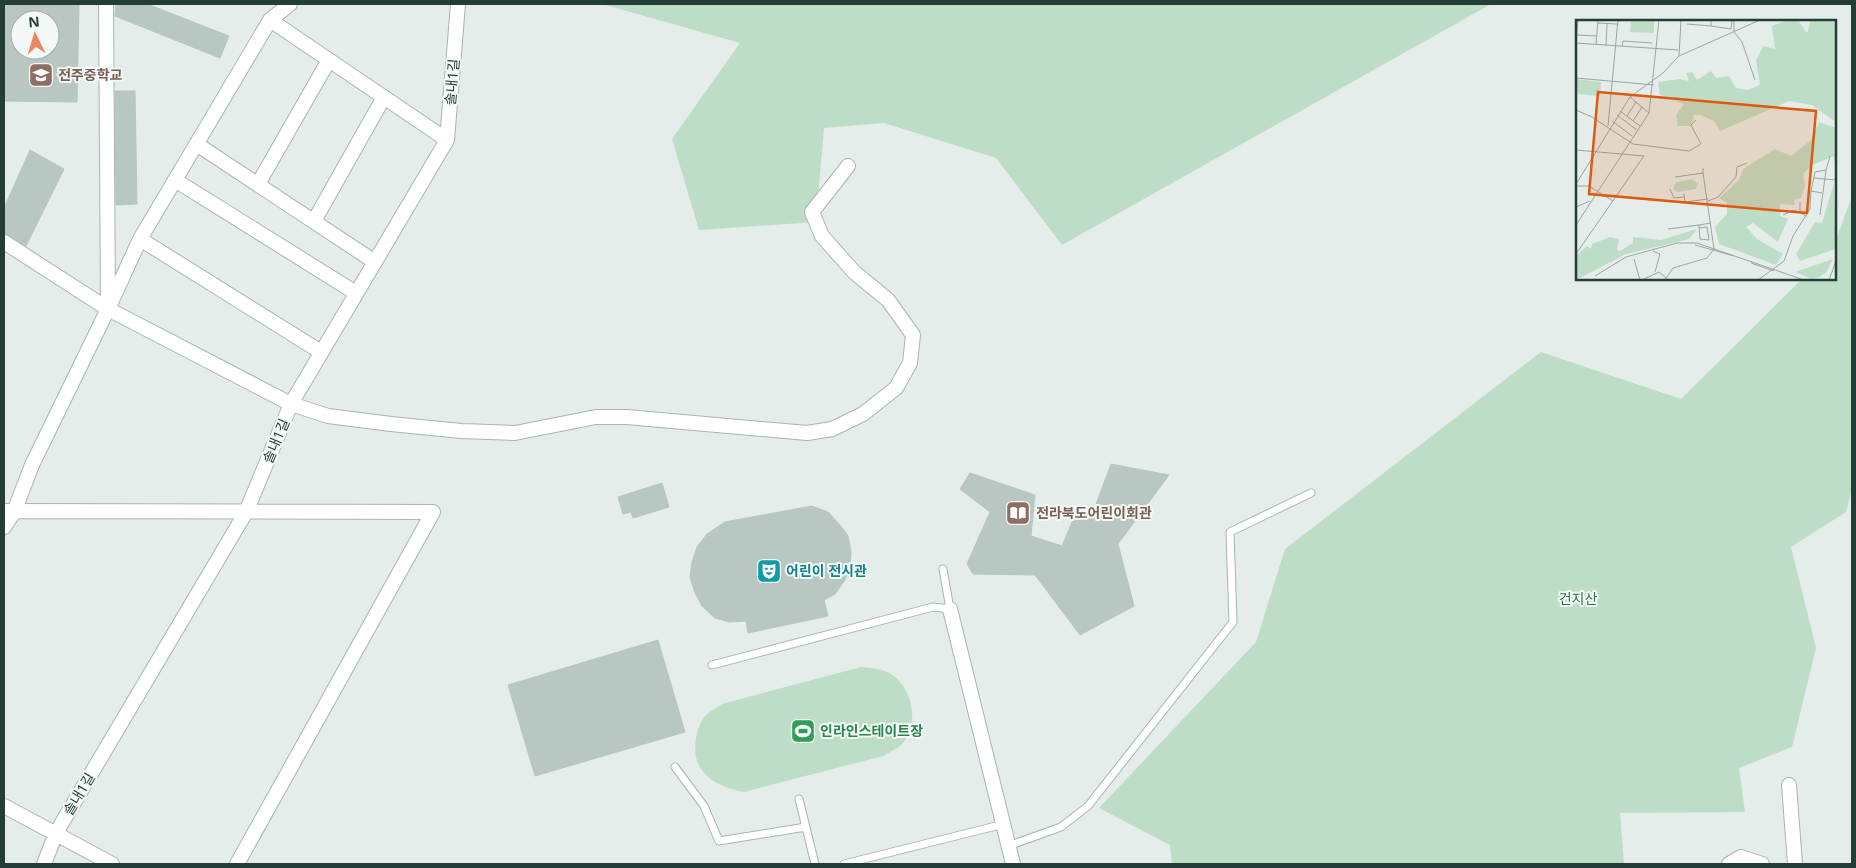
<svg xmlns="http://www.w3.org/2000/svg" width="1856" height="868" viewBox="0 0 1856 868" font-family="'Noto Sans','Noto Sans KR',sans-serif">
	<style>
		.green { fill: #beddc6 }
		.building { fill: #b9c7c2; stroke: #b6c6c0; fill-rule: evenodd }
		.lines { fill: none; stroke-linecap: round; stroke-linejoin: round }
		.service-casing { stroke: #a7b5b0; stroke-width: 9 }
		.minor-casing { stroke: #a7b5b0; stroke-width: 16 }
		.service { stroke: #fff; stroke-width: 7 }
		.minor { stroke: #fff; stroke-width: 14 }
		.labels { text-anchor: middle; stroke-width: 4; stroke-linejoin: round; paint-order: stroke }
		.education-label { font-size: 14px; font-weight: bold; fill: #785e54; stroke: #f4f9f7; text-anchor: start }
		.street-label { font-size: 14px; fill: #243d37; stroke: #f4f9f7 }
		.culture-label { font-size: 14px; font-weight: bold; fill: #0d838f; stroke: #f4f9f7; text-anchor: start }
		.park-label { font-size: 14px; fill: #30724a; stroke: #f4f9f7 }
		.leisure-label { font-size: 14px; font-weight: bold; fill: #27864d; stroke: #f4f9f7; text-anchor: start }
		.inset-road { fill: none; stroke: #97a7a2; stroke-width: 1 }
		.view { fill: #de580e; fill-opacity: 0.15; stroke: #de580e; stroke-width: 2.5 }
		.inset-edge { fill: none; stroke: #243d37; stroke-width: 2.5 }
	</style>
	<rect width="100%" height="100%" fill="#e4ede9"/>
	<path class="green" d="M 602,4 L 1491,4 L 1062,245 L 996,158 L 884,123 L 824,128 L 816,222 L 699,230 L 672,139 L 740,43 Z
		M 1852,196 L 1852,489 L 1846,512 L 1791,547 L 1816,648 L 1792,747 L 1739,768 L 1745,812 L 1620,813 L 1624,864 L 1172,864 L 1170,845 L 1099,808 L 1256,642 L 1285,549 L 1541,352 L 1681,399 L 1802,279 L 1835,279 L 1835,243 Z
		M 861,667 C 871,668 881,668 891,674 C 912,687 920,724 903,743 C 898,749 889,752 883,756 L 744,792 C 716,787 690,772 696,739 C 697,730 700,722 706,715 C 711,711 717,707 722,704 Z"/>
	<path class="building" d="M 4,4 L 79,4 L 77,102 L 4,101 ZM 20,20 L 50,20 L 50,50 L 20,50 Z
		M 116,4 L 147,4 L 229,36 L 220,58 L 115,16 Z
		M 115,91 L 135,91 L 137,204 L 116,205 Z
		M 30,150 L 64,169 L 26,246 L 4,233 L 4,208 Z
		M 1111,464 L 1169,475 L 1118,544 L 1134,606 L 1080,635 L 1035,575 L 973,574 L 967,564 L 990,512 L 960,489 L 970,473 L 1035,495 L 1031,536 L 1062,546 L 1078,508 L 1092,515 Z
		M 662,483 L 669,507 L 633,518 L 631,512 L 623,514 L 618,497 Z
		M 812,506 L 828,512 L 840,525 L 848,536 L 851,552 L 850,566 L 845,580 L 835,594 L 824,600 L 828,616 L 748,633 L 746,621 L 729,622 L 715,618 L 702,606 L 695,593 L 690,577 L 692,562 L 697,547 L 707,534 L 725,522 Z
		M 658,640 L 685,732 L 535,776 L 508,685 Z"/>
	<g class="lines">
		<defs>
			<path id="service" d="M 712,665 L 933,607 L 950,609 L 943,569
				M 675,767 L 704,806 L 719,841 L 806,827
				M 799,799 L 815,864
				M 1008,846 L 1061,827 L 1088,806 L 1233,622 L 1230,532 L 1311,493
				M 844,864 L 1004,824"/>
			<path id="minor" d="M 106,4 L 108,304
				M 270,20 L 447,140
				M 198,145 L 375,262
				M 175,180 L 356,293
				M 258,184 L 329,60
				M 314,221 L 384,97
				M 140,239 L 321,352
				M 4,242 L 108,309 L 291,404 L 328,416 L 391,424 L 461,431 L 515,433 L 596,417 L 627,417 L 807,433 L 832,429 L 863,414 L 896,388 L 910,363 L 913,335 L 888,300 L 854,272 L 822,236 L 812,212 L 848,166
				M 4,511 L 433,512 L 237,864
				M 4,527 L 14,512 L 32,465 L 108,309 L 140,239 L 270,20 L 290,4
				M 950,609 L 1013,864
				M 1789,785 L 1795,864
				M 4,806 L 112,864
				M 44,864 L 56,833 L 246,512 L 291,404 L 447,140 L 458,4
				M 1729,864 L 1741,857 L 1762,864"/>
		</defs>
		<use href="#service" class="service-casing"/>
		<use href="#minor" class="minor-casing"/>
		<use href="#service" class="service"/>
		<use href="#minor" class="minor"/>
	</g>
	<defs>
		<symbol id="school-square" viewBox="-11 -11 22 22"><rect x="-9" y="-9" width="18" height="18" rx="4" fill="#8d6e63" stroke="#f4f9f7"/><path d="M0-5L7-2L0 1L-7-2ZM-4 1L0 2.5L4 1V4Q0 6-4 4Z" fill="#fff"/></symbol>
		<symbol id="library-square" viewBox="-11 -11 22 22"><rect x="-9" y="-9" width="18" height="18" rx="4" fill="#8d6e63" stroke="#f4f9f7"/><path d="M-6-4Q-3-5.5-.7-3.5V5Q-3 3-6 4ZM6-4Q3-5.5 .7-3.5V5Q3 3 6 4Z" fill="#fff"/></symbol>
		<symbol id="theatre-square" viewBox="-11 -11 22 22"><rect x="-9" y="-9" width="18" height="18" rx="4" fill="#0f9aa8" stroke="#f4f9f7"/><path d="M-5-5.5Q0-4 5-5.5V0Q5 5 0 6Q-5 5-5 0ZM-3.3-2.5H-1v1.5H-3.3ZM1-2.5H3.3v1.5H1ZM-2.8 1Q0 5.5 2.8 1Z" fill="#fff"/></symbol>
		<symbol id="stadium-square" viewBox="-11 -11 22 22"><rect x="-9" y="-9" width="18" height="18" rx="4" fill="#2e9e5b" stroke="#f4f9f7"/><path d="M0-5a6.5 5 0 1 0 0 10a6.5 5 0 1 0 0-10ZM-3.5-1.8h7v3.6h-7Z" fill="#fff"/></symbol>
	</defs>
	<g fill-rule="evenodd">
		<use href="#school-square" x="27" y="61" width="28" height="28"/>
		<use href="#library-square" x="1004" y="499" width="28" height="28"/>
		<use href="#theatre-square" x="755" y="557" width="28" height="28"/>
		<use href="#stadium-square" x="789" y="717" width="28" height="28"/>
	</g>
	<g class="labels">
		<g class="education-label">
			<text x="58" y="80">전주중학교</text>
			<text x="1036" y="518">전라북도어린이회관</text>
		</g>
		<g class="street-label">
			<text transform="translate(452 82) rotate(-85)" y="5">솔내1길</text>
			<text transform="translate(276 441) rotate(-67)" y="5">솔내1길</text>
			<text transform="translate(79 794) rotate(-59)" y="5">솔내1길</text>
		</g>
		<g class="culture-label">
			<text x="786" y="576">어린이 전시관</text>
		</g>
		<g class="park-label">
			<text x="1578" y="604">건지산</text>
		</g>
		<g class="leisure-label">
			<text x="820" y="736">인라인스테이트장</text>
		</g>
	</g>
	<g transform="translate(1576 20)">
		<rect width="260" height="260" fill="#e4ede9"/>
		<path d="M 55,0 L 78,0 L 78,13 L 54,12 ZM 212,0 L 222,0 L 231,13 L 235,0 L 260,0 L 260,102 L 236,85 L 213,81 L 144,111 L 138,101 L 125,95 L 118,95 L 116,106 L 102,106 L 100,95 L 108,84 L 84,75 L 82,62 L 104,59 L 113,61 L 110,53 L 116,52 L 121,60 L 135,51 L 140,58 L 153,56 L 160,68 L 172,70 L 184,65 L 180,41 L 187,26 L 199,29 L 196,6 ZM 0,59 L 25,62 L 24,76 L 0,74 ZM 243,102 L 260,108 L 260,156 L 258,136 L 236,145 L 227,154 L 229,166 L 225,178 L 218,180 L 219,185 L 204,184 L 204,196 L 212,199 L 202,222 L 177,203 L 170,207 L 181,219 L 207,234 L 200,245 L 143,224 L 139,207 L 151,194 L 151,183 L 143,178 L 163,160 L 167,149 L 199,129 L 215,136 L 235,120 ZM 116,159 L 122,164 L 120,169 L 101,172 L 97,169 L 100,162 ZM 258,163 L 260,229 L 224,241 L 220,234 L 239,202 L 246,203 ZM 121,209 L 113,219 L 50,234 L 0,260 L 0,236 L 11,226 L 15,229 L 16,224 L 34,217 L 43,219 L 41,230 L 44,231 L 57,223 L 57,217 L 85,220 ZM 257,239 L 250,253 L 243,257 L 236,259 L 219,252 Z" fill="#beddc6"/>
		<path class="inset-road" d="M 158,0 L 158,12 L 166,22 L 179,60M 22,3 L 41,4M 111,4 L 135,6 L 135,0M 135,6 L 155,9 L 156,1 L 150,0M 1,15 L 21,16M 0,21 L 2,0M 0,23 L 102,30M 20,24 L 22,0M 30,25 L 31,4M 46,26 L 47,21 L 76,23M 103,36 L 105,0M 0,58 L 78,65M 54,77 L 73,93M 0,90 L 16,97 L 57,124 L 113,131 L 125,124 L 115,105 L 120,100M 44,91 L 64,106M 41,95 L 61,110M 51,96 L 60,82M 36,101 L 56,116M 57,101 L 66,87M 32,106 L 42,0M 0,130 L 68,136 L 0,234M 99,157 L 127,153 L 127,148M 237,158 L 260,160M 0,164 L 54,77 L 87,53 L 103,36 L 184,0M 0,166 L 13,166 L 37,181M 94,169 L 98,178 L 108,177M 235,171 L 239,152 L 250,150 L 254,136M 108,174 L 109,182 L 132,179M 132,181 L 142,177 L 160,157 L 161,147 L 171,143M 224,182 L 224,193 L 231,196M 0,187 L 14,181M 207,195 L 218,190 L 224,193M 244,195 L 250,150M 0,205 L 73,93 L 83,0M 123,208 L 131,207 L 133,220 L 124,219 L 123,205 L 135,203M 92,209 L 123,205M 119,225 L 158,236M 77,231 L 84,234 L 79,252M 58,239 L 64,260M 175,243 L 198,251M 19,256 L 50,237 L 101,223 L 121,223 L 228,260M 66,260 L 83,252 L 90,258M 89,260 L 97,248 L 131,238 L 138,229 L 127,153M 182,260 L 208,241 L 217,216 L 234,189 L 235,171 L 246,173M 253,260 L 260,241"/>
		<path class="view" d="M 22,72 L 240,91 L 231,193 L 13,174 Z"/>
		<rect width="260" height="260" class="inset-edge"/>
	</g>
	<rect width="1856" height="868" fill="none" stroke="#243d37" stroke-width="10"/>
	<g transform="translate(35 35) rotate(355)"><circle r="24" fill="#f4f9f7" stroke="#a1aeaa"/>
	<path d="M0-4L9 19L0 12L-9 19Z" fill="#eb8563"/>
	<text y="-8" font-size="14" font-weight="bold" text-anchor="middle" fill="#243d37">N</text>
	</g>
</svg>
